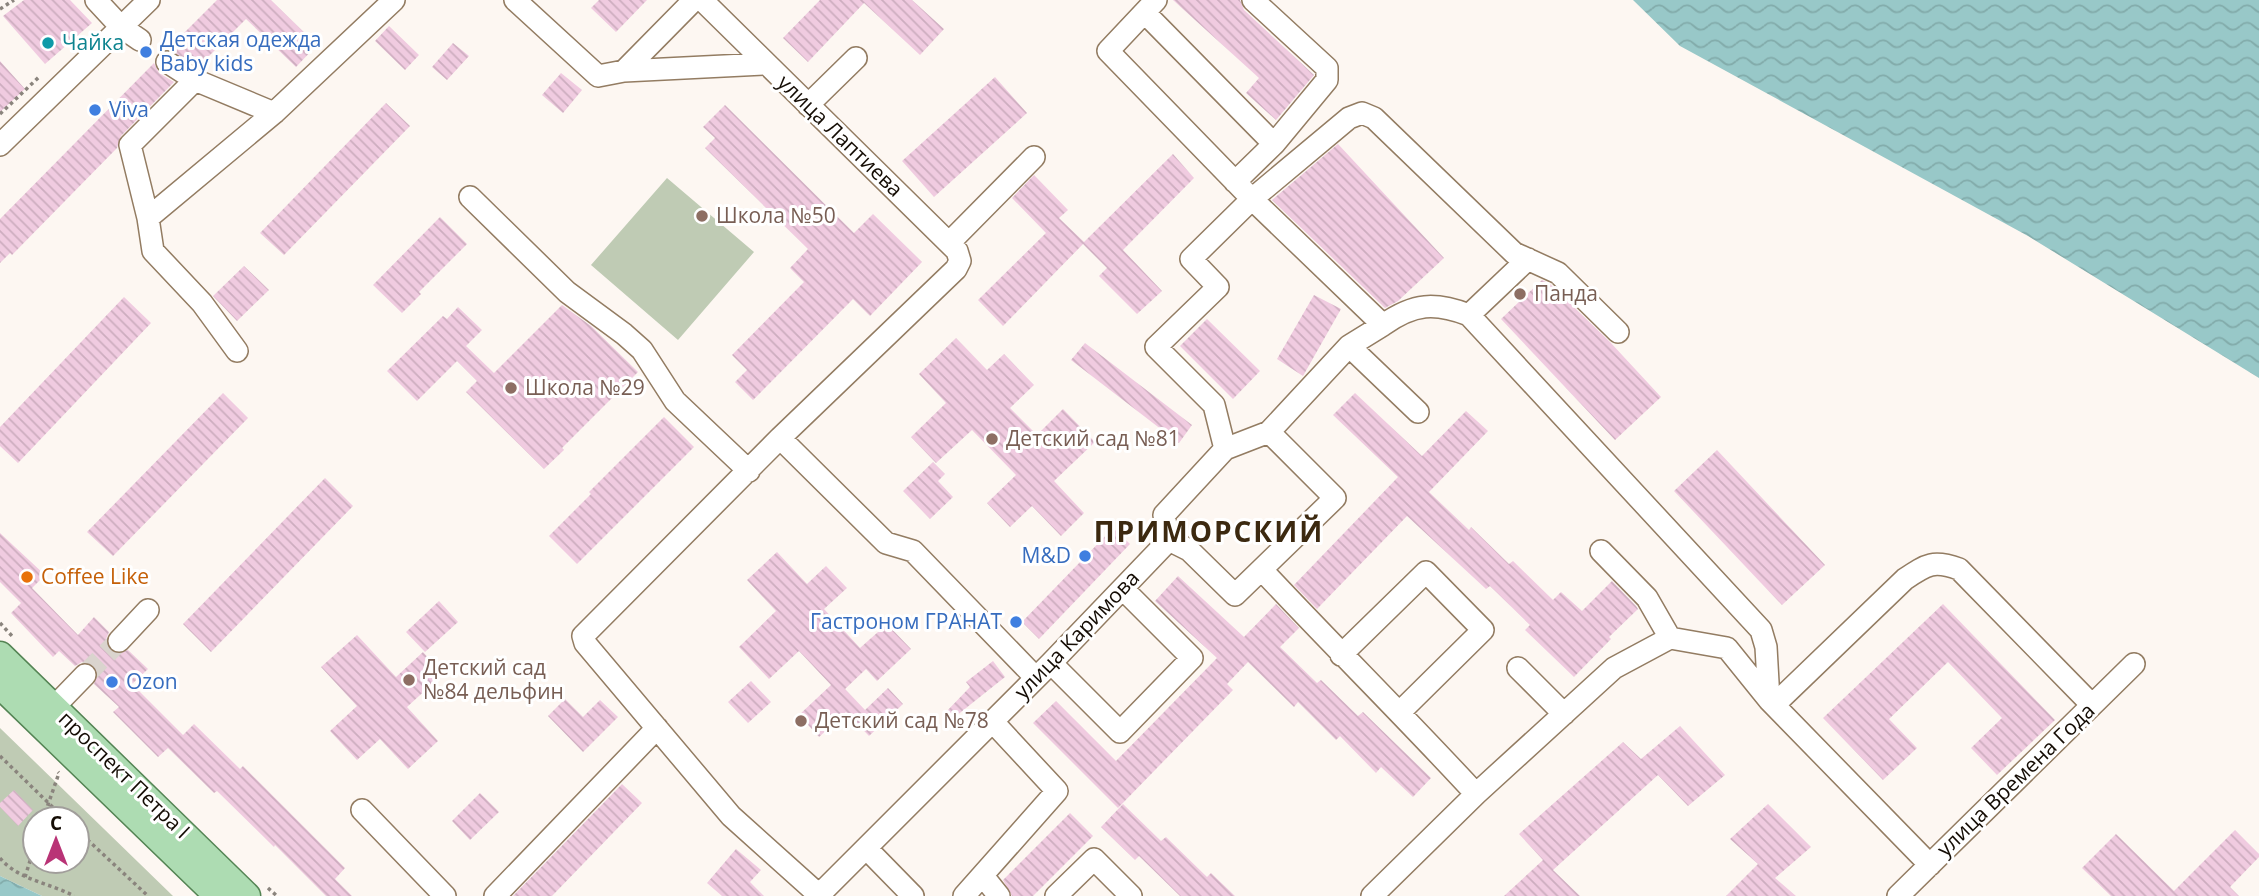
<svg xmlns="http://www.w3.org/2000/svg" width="2259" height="896" viewBox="0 0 2259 896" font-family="'Open Sans',sans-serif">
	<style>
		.green { fill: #bfcbb4; fill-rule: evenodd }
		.water { fill: url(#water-waves) }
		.building { fill: url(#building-back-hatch) }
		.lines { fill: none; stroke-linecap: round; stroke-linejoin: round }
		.minor-tunnel { stroke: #dad4ce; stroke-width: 21; stroke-dasharray: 21 10; stroke-linecap: butt }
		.minor-casing { stroke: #937c62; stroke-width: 24 }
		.major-casing { stroke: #548454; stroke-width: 29 }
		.path { stroke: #8a847d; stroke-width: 3.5; stroke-dasharray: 3.5 3.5; stroke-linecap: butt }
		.minor { stroke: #fff; stroke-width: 21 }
		.major { stroke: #addcb2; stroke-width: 26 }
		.culture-dot { fill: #0f9aa8; stroke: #fff; stroke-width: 2.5 }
		.shop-dot { fill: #3f7fe0; stroke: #fff; stroke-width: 2.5 }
		.education-dot { fill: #8d6e63; stroke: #fff; stroke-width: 2.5 }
		.food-dot { fill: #e8710a; stroke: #fff; stroke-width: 2.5 }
		.labels { text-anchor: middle; stroke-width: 6; stroke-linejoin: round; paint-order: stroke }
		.shop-label { font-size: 21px; fill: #366cbe; stroke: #fff; text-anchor: start }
		.culture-label { font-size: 21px; fill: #0d838f; stroke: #fff; text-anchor: start }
		.street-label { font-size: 21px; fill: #140c04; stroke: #fff }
		.education-label { font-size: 21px; fill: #785e54; stroke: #fff; text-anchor: start }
		.food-label { font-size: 21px; fill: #c56008; stroke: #fff; text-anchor: start }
		.district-label { font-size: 28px; font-weight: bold; letter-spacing: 2px; fill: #3c2910; stroke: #fff }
	</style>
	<defs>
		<pattern id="water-waves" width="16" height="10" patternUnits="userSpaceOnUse" patternTransform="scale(1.75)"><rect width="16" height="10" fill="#98c8c8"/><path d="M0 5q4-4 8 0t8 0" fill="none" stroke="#82abaa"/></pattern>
		<pattern id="building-back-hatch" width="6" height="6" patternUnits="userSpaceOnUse" patternTransform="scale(1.75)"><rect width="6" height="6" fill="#f0cbe0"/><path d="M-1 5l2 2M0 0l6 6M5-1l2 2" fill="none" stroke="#cdadbf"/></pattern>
	</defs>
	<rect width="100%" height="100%" fill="#fdf7f2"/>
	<path class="green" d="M 667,178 L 754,252 L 678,340 L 591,265 Z
		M 0,728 L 173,896 L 42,896 L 0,876 ZM 35,819 L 77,819 L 77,861 L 35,861 Z"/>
	<path class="water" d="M 1633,0 L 2259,0 L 2259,378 L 2028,236 L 1680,46 Z
		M 0,876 L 42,896 L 0,896 Z"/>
	<path class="building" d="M 24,0 L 70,0 L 92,23 L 45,64 L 3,16 Z
		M 217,0 L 271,0 L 317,45 L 296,67 L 246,19 L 198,67 L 168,49 Z
		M 599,0 L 647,0 L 616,32 L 591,8 Z
		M 820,0 L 912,0 L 944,29 L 920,55 L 864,3 L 808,62 L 783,38 Z
		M 1173,0 L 1240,0 L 1244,10 L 1314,75 L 1276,120 L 1246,93 L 1259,78 Z
		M 389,26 L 419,55 L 405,70 L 375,41 Z
		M 453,43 L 469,56 L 447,80 L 432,67 Z
		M 0,61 L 25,89 L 0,112 Z
		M 154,63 L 159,73 L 174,82 L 121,136 L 117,148 L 12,255 L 10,253 L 0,263 L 0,219 Z
		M 561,73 L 582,90 L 563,113 L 542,95 Z
		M 995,77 L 1027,113 L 934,197 L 902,161 Z
		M 386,103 L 410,126 L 284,255 L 260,233 Z
		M 725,105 L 854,233 L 873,214 L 922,262 L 870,316 L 853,299 L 753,400 L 735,382 L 747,370 L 732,355 L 804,282 L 790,268 L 808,249 L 705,148 L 715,138 L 703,127 Z
		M 1338,144 L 1444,258 L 1398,301 L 1385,308 L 1272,200 Z
		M 1173,154 L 1194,178 L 1123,250 L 1162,291 L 1137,314 L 1099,276 L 1107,268 L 1083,244 L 1003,326 L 978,300 L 1046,233 L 1012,198 L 1034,175 L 1068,210 L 1059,218 L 1084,242 Z
		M 440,217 L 467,244 L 419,292 L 421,294 L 402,313 L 373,285 Z
		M 244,266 L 269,290 L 237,321 L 213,296 Z
		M 1542,280 L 1550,284 L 1610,342 L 1661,397 L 1615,440 L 1501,319 Z
		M 1314,295 L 1341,309 L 1303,376 L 1277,359 Z
		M 124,297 L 151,323 L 18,463 L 0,446 L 0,427 Z
		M 562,305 L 591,326 L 638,372 L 562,448 L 564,450 L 544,469 L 466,392 L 477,381 L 457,361 L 417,401 L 387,371 L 443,316 L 447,319 L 458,307 L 482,330 L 466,346 L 494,373 Z
		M 1207,319 L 1260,371 L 1233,399 L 1180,346 Z
		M 956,338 L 987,370 L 1004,354 L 1034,385 L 1010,408 L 1037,435 L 1063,409 L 1095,442 L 1054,481 L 1084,513 L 1061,536 L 1032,506 L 1010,527 L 987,503 L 1016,475 L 972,430 L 936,463 L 911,437 L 946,403 L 919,374 Z
		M 1085,343 L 1192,425 L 1179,443 L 1071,360 Z
		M 223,393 L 248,418 L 113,556 L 87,532 Z
		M 1355,393 L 1422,456 L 1466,411 L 1488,431 L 1429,492 L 1469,530 L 1471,527 L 1509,564 L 1513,561 L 1553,600 L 1561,592 L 1582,611 L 1612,581 L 1636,606 L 1638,609 L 1609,637 L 1611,639 L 1574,677 L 1525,630 L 1530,625 L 1490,586 L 1486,589 L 1407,516 L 1317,609 L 1294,585 L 1398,477 L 1333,415 Z
		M 664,417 L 694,447 L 577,564 L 549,536 L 591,494 L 589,492 Z
		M 1717,450 L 1825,565 L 1782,605 L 1674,491 Z
		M 933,462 L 945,474 L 938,481 L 953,497 L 930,519 L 903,491 Z
		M 325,478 L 353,506 L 211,652 L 183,624 Z
		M 1113,528 L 1130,544 L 1039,639 L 1022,622 Z
		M 0,533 L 45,575 L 32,588 L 78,635 L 94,617 L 109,632 L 106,639 L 110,650 L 117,654 L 128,650 L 148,669 L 132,684 L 183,735 L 194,724 L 240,769 L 243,766 L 345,868 L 335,879 L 352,896 L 326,896 L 275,845 L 274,847 L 217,791 L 214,793 L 168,748 L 158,757 L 113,712 L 119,707 L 94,684 L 98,672 L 94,665 L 82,662 L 75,666 L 59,651 L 53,657 L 11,613 L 21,603 L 0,582 Z
		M 777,552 L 807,584 L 826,566 L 847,588 L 824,609 L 860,648 L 887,624 L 911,649 L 877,681 L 866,669 L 845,689 L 865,710 L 888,688 L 903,704 L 869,736 L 846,712 L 819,737 L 799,715 L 831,685 L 799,651 L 769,679 L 739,647 L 776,611 L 747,580 Z
		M 1178,576 L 1244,637 L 1276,604 L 1299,628 L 1280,647 L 1317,683 L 1321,680 L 1358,716 L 1363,712 L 1431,778 L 1413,797 L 1381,767 L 1376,773 L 1340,736 L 1336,740 L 1298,702 L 1294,707 L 1248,662 L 1227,684 L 1233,690 L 1118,808 L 1033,723 L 1056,701 L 1116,761 L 1217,658 L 1155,601 Z
		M 439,601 L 458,622 L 425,652 L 406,632 Z
		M 1943,604 L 2055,720 L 1997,775 L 1971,748 L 2002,718 L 1948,662 L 1889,719 L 1917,748 L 1883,780 L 1823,718 Z
		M 357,635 L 396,677 L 423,652 L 443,674 L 407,707 L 438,741 L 408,769 L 380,739 L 357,760 L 330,731 L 357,706 L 321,667 Z
		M 993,661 L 1005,677 L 951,720 L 945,713 L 970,687 L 966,682 Z
		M 751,681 L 771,702 L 748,723 L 728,702 Z
		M 565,699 L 583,717 L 600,700 L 618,717 L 583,752 L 548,716 Z
		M 1680,726 L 1725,775 L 1688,806 L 1658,775 L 1553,870 L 1580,896 L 1504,896 L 1543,860 L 1519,834 L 1623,742 L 1641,759 Z
		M 622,784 L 642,803 L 552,896 L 513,896 Z
		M 14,790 L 33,810 L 18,826 L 0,807 L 0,803 Z
		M 480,793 L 499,812 L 470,840 L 452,821 Z
		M 1123,804 L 1161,841 L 1166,837 L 1207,877 L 1211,873 L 1235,896 L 1180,896 L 1139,856 L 1135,860 L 1101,827 Z
		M 1768,804 L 1811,847 L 1775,878 L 1796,896 L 1726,896 L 1758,864 L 1730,839 Z
		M 1070,813 L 1093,836 L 1033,896 L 1012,896 L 1003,880 Z
		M 2235,830 L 2259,854 L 2259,857 L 2230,887 L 2239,896 L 2111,896 L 2082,868 L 2116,834 L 2174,891 Z
		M 736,849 L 761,870 L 750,882 L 764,896 L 722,896 L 707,883 Z"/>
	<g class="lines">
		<path class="minor-tunnel" d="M 85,675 L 119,641"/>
		<defs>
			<path id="minor" d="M 96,0 L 121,27 L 140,40
				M 515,0 L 598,76 L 624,71 L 766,64
				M 702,0 L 957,251 L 960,261 L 956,269 L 780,438 L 583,636 L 585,643 L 731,816 L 819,895
				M 1156,0 L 1108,51 L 1252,199 L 1383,325 C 1414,303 1435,302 1469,315 L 1761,630 L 1766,647 L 1769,700 L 1930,865
				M 1253,0 L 1327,68 L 1327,80 L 1274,144
				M 1145,13 L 1274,144 L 1235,182
				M 167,62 L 195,80 L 274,113
				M 624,71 L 694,0
				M 195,80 L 130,145 L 148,218 L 153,251 L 202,303 L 237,351
				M 808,105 L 856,58
				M 0,145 L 149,0
				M 470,197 L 567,292 L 624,334 L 642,350 L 675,401 L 749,471
				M 148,218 L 274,113 L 394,0
				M 949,243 L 1034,157
				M 1469,315 L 1528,259
				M 1349,346 L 1418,412
				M 780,438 L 886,543 L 913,551 L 1036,678
				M 1225,449 L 1214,405 L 1156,347 L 1218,287 L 1191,259 L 1252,199 L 1349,118 L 1362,113 L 1374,118 L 1514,253 L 1558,273 L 1618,332
				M 1169,540 L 1189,550 L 1235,595 L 1335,498 L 1269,432
				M 1601,551 L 1647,598 L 1670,638
				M 1262,570 C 1333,646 1406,718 1476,794
				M 119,641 L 148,610
				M 1341,655 L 1426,572 L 1483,630 L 1400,712
				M 1051,663 L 1120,732 L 1192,658 L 1123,589
				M 1518,668 L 1564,714
				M 1774,705 L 1905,579 C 1927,564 1934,560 1959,569 L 2092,705
				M 54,707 L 85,675
				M 362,810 L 445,896
				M 867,849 L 913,896
				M 983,876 L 999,896
				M 495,896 L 657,728
				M 818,896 L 1051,663 L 1169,540 L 1164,515 L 1225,449 L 1269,432 L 1349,346 L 1383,325
				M 964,896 L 1057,791 L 992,721
				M 1056,896 L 1094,859 L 1131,896
				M 1372,896 L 1476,794 L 1614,668 L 1670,638 L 1727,648 L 1769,700
				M 1898,896 L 2134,664"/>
			<path id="major" d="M 0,655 L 247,896
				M 0,685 L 218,896"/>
		</defs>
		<use href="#minor" class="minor-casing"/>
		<use href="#major" class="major-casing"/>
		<path class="path" d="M 0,9 L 14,0
			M 0,114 L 39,77
			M 0,623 L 13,637
			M 0,756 L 65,819
			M 43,819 L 59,773 L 58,772
			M 77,830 L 148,896
			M 0,858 C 18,880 50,883 74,896
			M 25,877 L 35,845
			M 268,888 L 277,896"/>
		<use href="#minor" class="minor"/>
		<use href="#major" class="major"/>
	</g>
	<circle class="culture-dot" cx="48" cy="43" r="7"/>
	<g class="shop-dot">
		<circle cx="146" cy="52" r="7"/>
		<circle cx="95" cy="110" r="7"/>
		<circle cx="1085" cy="556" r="7"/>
		<circle cx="1016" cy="622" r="7"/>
		<circle cx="112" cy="682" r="7"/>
	</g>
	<g class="education-dot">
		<circle cx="702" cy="216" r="7"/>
		<circle cx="1520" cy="294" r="7"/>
		<circle cx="511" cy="388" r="7"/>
		<circle cx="992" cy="439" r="7"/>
		<circle cx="409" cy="680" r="7"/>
		<circle cx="801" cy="721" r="7"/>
	</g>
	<circle class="food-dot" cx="27" cy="577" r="7"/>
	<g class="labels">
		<g class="shop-label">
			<text x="160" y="47">Детская одежда<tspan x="160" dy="24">Baby kids</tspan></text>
			<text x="109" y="117">Viva</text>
			<text x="1071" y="563" text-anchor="end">M&amp;D</text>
			<text x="1002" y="629" text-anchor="end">Гастроном ГРАНАТ</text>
			<text x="126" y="689">Ozon</text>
		</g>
		<g class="culture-label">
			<text x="62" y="50">Чайка</text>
		</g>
		<g class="street-label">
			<text transform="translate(840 136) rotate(44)" y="7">улица Лаптиева</text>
			<text transform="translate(1077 635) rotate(-46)" y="7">улица Каримова</text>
			<text transform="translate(124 775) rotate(44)" y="7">проспект Петра I</text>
			<text transform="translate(2016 780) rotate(-44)" y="7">улица Времена Года</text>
		</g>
		<g class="education-label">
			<text x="716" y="223">Школа №50</text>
			<text x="1534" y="301">Панда</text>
			<text x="525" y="395">Школа №29</text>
			<text x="1006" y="446">Детский сад №81</text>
			<text x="423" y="675">Детский сад<tspan x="423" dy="24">№84 дельфин</tspan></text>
			<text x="815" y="728">Детский сад №78</text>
		</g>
		<g class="food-label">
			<text x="41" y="584">Coffee Like</text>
		</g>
		<g class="district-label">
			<text x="1209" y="542">ПРИМОРСКИЙ</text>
		</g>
	</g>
	<g transform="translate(56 840)"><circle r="33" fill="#ffffff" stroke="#a19e9b" stroke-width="2"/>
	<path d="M0-5L12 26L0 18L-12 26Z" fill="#b93376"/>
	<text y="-10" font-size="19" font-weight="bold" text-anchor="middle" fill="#140c04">С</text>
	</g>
</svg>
